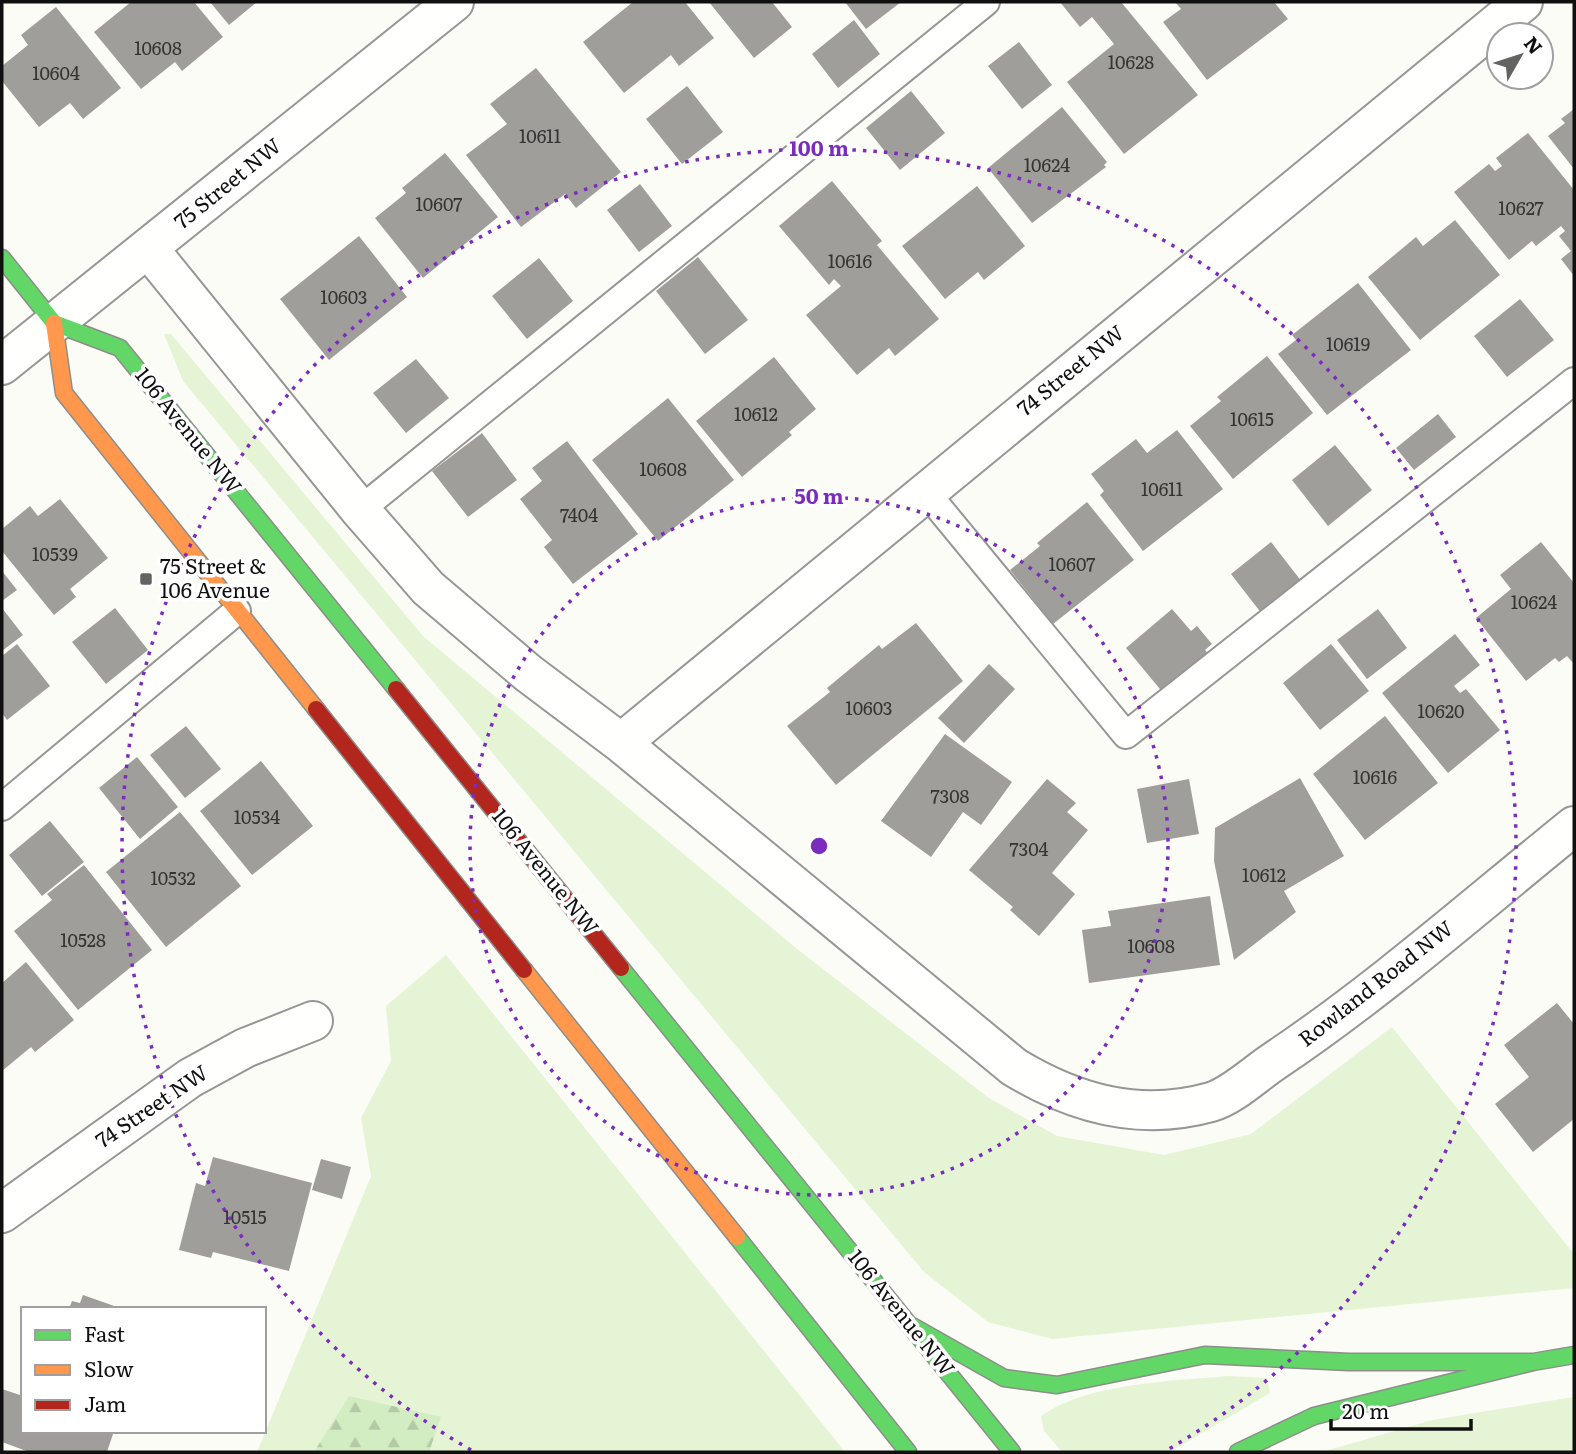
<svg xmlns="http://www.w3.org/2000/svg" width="1576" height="1454" viewBox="0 0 1576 1454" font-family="Literata,serif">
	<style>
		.grass { fill: #e4f4d5 }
		.forest { fill: url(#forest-firs) }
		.building { fill: #a09e9b }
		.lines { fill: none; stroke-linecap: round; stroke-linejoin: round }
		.lane-casing { stroke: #969694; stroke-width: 30 }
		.street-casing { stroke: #969694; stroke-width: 42 }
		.fast-casing { stroke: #8d8d8b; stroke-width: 19 }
		.slow-casing { stroke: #8d8d8b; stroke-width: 19 }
		.jam-casing { stroke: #8d8d8b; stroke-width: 19 }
		.lane { stroke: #fffffe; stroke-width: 26 }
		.street { stroke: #fffffe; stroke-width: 38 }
		.fast { stroke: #63d668; stroke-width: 16 }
		.slow { stroke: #ff974d; stroke-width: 16 }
		.jam { stroke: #b3261e; stroke-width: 16 }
		.ring { fill: none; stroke: #7b2cbf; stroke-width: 3.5; stroke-dasharray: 3.5 7 }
		.poi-dot { fill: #636361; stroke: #fff; stroke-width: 2.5 }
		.labels { text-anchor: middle; stroke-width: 7; stroke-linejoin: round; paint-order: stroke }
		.number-label { font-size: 18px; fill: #343433 }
		.street-label { font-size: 21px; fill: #101010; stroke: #fff }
		.poi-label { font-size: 21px; fill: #101010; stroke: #fff; text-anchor: start }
		.centre { fill: #7b2cbf; stroke: #fff; stroke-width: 3.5 }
		.ring-label { font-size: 21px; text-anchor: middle; font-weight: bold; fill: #7b2cbf; stroke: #fff; stroke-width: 7; stroke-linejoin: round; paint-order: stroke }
	</style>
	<defs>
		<pattern id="forest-firs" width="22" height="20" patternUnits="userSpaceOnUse" patternTransform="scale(1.75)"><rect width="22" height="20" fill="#d3edc2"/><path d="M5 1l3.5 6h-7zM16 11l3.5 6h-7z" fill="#b4caa6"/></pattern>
	</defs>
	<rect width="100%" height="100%" fill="#fcfcf7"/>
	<path class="grass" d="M 164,334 L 171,334 L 423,636 L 796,948 L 989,1098 L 1057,1136 L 1164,1155 L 1251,1134 L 1392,1027 L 1574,1254 L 1574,1288 L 1052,1339 L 988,1322 L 924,1272 L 183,381 Z
		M 446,955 L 845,1452 L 257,1452 L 371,1176 L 361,1118 L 391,1061 L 386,1006 Z
		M 1228,1376 L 1267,1378 L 1270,1393 L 1170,1452 L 1062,1452 L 1044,1431 L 1041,1416 C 1087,1383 1172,1381 1228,1376 Z
		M 1574,1397 L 1574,1452 L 1322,1452 L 1432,1420 Z"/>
	<path class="forest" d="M 349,1396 L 441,1417 L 429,1452 L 314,1452 Z"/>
	<path class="building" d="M 131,2 L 194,2 L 223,37 L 182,71 L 175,62 L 141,89 L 94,32 Z
		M 210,2 L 257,2 L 229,25 Z
		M 633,2 L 685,2 L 714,38 L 679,66 L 671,55 L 624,93 L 583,42 Z
		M 709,2 L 772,2 L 792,27 L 754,58 Z
		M 845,2 L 901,2 L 866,29 Z
		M 1060,2 L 1121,2 L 1198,95 L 1124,154 L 1067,82 L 1114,44 L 1092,17 L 1080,27 Z
		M 1175,2 L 1274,2 L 1288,19 L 1207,80 L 1163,22 L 1181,9 Z
		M 56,7 L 121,88 L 83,119 L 70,103 L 39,127 L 2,81 L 2,66 L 28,45 L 21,35 Z
		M 854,20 L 880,54 L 838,88 L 812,54 Z
		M 1019,42 L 1052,85 L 1022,109 L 988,66 Z
		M 536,68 L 621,172 L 576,208 L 565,194 L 521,227 L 466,155 L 507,124 L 490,104 Z
		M 687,86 L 723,132 L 682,164 L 646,119 Z
		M 911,91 L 945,133 L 900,170 L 866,128 Z
		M 1062,107 L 1107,162 L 1104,165 L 1106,167 L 1032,223 L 988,168 Z
		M 1574,109 L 1574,169 L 1548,136 L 1565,123 L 1561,119 Z
		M 1528,133 L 1574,190 L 1574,276 L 1561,259 L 1571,251 L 1559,236 L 1565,231 L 1561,226 L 1536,246 L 1532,241 L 1509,260 L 1454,192 L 1489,164 L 1495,171 L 1502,166 L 1496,158 Z
		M 445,153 L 498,217 L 423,278 L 375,218 L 406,193 L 402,188 Z
		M 832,181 L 882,241 L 877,245 L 939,319 L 895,356 L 889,348 L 857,375 L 806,315 L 841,286 L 834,279 L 829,285 L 779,226 Z
		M 640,184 L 672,226 L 639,252 L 607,210 Z
		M 977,186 L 1025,246 L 984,280 L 978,272 L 945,299 L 902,246 Z
		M 1455,220 L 1500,275 L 1420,340 L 1368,277 L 1416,237 L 1423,246 Z
		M 359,236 L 407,297 L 329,360 L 280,299 Z
		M 698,257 L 748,320 L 705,354 L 656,291 Z
		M 539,258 L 573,301 L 527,339 L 492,296 Z
		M 1358,283 L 1411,350 L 1327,415 L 1278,354 L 1296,340 L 1292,335 Z
		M 1520,299 L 1554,340 L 1507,377 L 1474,336 Z
		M 1267,356 L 1313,413 L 1233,479 L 1190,426 L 1221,401 L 1217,397 Z
		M 774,357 L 816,409 L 789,432 L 792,435 L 742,477 L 696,421 Z
		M 416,359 L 449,398 L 406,433 L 373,393 Z
		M 668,398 L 734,480 L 658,541 L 592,460 Z
		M 1438,414 L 1456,437 L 1414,470 L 1396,448 Z
		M 1177,430 L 1223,489 L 1143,551 L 1100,495 L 1104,491 L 1091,474 L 1136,439 L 1147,453 Z
		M 482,433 L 517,480 L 468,517 L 432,471 Z
		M 567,441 L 638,534 L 573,584 L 544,547 L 552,540 L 520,499 L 542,481 L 532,468 Z
		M 1335,445 L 1372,490 L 1328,526 L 1292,480 Z
		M 60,499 L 108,558 L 70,589 L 76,597 L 54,615 L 2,551 L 2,529 L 30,506 L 38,516 Z
		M 1087,502 L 1134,560 L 1053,624 L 1010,570 L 1040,546 L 1037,543 Z
		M 1271,542 L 1302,582 L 1262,614 L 1231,574 Z
		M 1541,542 L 1574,583 L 1574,664 L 1567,656 L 1559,662 L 1555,658 L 1526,681 L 1476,618 L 1511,589 L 1500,575 Z
		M 2,571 L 17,590 L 2,601 Z
		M 2,608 L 23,635 L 2,651 Z
		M 115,608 L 148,650 L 106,684 L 72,642 Z
		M 1172,609 L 1191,631 L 1197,626 L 1212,644 L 1205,650 L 1210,656 L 1164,694 L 1126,648 Z
		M 1378,609 L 1407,648 L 1367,679 L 1337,640 Z
		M 916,623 L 963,681 L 836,785 L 787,726 L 830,692 L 827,688 L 879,645 L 882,649 Z
		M 1455,634 L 1480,665 L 1454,686 L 1460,693 L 1466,689 L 1500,730 L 1448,773 L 1382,693 Z
		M 17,644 L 50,686 L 7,720 L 2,713 L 2,656 Z
		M 1331,644 L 1369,691 L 1320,730 L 1283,683 Z
		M 989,664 L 1015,689 L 964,743 L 938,718 Z
		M 1385,716 L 1438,783 L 1365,840 L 1313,774 Z
		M 186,726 L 221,769 L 185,798 L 150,755 Z
		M 945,734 L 1012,782 L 981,825 L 963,812 L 931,857 L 881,821 Z
		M 137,757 L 178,807 L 140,839 L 99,788 Z
		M 261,761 L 313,826 L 252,875 L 200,811 Z
		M 1300,778 L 1344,856 L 1284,891 L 1296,912 L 1234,960 L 1214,861 L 1215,828 Z
		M 1047,779 L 1076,803 L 1067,812 L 1088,830 L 1052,873 L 1075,894 L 1039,936 L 1010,910 L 1013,907 L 969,870 Z
		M 1189,779 L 1199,834 L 1147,843 L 1137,789 Z
		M 180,812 L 241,886 L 166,947 L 106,872 Z
		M 50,821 L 84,862 L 42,896 L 9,855 Z
		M 84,865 L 152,950 L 78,1010 L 14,931 L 52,900 L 47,894 Z
		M 1210,896 L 1220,965 L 1089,983 L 1082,930 L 1111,926 L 1108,911 Z
		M 26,962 L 74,1020 L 35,1052 L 31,1047 L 2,1071 L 2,983 Z
		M 1557,1003 L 1574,1024 L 1574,1119 L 1533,1152 L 1495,1104 L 1529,1077 L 1504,1045 Z
		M 213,1157 L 312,1183 L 289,1271 L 213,1252 L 211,1258 L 179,1250 L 196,1183 L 205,1186 Z
		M 321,1159 L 351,1167 L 342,1199 L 312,1190 Z
		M 83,1295 L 120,1308 L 120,1309 L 69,1309 L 72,1301 L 80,1303 Z
		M 2,1389 L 23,1396 L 23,1431 L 114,1431 L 107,1452 L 29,1452 L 2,1442 Z"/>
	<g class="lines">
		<defs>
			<path id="lane" d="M 925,491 L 1126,735 L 1574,381
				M 360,510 L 986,2
				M 2,807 L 237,611"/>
			<path id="street" d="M 148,248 L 360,510 L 428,588 L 528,673 L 621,743 L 1014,1067 C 1075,1104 1140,1122 1211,1102 C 1232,1096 1255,1074 1273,1062 C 1379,991 1475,906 1574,826
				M 2,365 L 454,2
				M 621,743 L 1523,2
				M 2,1213 L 190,1078 L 245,1048 L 313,1021"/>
			<path id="fast" d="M 2,258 L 54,323 L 120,348 L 396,689
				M 621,968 L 1012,1452
				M 737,1237 L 908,1452
				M 912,1326 L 1004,1378 L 1057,1385 L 1205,1355 L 1349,1362 L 1533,1362
				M 1238,1452 L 1314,1416 L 1533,1362 L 1574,1355"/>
			<path id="slow" d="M 54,323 L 64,393 L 316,709
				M 524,970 L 737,1237"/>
			<path id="jam" d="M 396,689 L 621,968
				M 316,709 L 524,970"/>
		</defs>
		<use href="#lane" class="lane-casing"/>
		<use href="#street" class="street-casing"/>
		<use href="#fast" class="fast-casing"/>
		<use href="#slow" class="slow-casing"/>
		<use href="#jam" class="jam-casing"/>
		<use href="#lane" class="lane"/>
		<use href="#street" class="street"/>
		<use href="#fast" class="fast"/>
		<use href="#slow" class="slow"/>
		<use href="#jam" class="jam"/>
	</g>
	<g class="ring">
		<circle cx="819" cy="846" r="349"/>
		<path d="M471 1450A697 697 0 1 1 1167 1450"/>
	</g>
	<rect class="poi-dot" x="139" y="572" width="14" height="14" rx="3.5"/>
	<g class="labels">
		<g class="number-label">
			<text x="158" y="55">10608</text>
			<text x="1131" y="69">10628</text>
			<text x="56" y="80">10604</text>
			<text x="540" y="143">10611</text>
			<text x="1047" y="172">10624</text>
			<text x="439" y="211">10607</text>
			<text x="1521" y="215">10627</text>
			<text x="850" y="268">10616</text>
			<text x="344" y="304">10603</text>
			<text x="1348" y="351">10619</text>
			<text x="756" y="421">10612</text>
			<text x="1252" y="426">10615</text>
			<text x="663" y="476">10608</text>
			<text x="1162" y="496">10611</text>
			<text x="579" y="522">7404</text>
			<text x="55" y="561">10539</text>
			<text x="1072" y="571">10607</text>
			<text x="1534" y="609">10624</text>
			<text x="869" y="715">10603</text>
			<text x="1441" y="718">10620</text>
			<text x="1375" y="784">10616</text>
			<text x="950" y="803">7308</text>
			<text x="257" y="824">10534</text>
			<text x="1029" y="856">7304</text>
			<text x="1264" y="882">10612</text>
			<text x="173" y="885">10532</text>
			<text x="83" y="947">10528</text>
			<text x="1151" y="953">10608</text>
			<text x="245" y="1224">10515</text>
		</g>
		<g class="street-label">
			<text transform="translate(228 184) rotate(-39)" y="7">75 Street NW</text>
			<text transform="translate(1071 371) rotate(-39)" y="7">74 Street NW</text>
			<text transform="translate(188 431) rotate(51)" y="7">106 Avenue NW</text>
			<text transform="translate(545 872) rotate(51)" y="7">106 Avenue NW</text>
			<text transform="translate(1376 984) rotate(-38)" y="7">Rowland Road NW</text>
			<text transform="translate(152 1107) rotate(-34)" y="7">74 Street NW</text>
			<text transform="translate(901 1313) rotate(51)" y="7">106 Avenue NW</text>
		</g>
		<g class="poi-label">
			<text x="160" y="574">75 Street &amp;<tspan x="160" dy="24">106 Avenue</tspan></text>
		</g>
	</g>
	<circle cx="819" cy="846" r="10" class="centre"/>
	<g class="ring-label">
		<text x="819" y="156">100 m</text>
		<text x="819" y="504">50 m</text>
	</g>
	<rect width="1576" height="1454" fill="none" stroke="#101010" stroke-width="7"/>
	<rect x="21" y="1307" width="245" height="126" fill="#ffffff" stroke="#9f9f9f" stroke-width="2"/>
	<rect x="35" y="1330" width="35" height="10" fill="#63d668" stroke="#9f9f9f" stroke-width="2"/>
	<text x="84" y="1342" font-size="21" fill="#101010">Fast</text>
	<rect x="35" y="1365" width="35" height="10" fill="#ff974d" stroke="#9f9f9f" stroke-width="2"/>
	<text x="84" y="1377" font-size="21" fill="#101010">Slow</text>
	<rect x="35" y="1400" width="35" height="10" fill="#b3261e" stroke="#9f9f9f" stroke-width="2"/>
	<text x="84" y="1412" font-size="21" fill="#101010">Jam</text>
	<g transform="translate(1520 56) rotate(51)"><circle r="33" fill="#ffffff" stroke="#9f9f9f" stroke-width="2"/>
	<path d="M0-5L12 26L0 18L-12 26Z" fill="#636361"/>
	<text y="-10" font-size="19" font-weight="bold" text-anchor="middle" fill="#101010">N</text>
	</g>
	<path d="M1331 1419v10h140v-10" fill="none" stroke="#101010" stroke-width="3.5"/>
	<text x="1342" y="1419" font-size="21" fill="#101010" stroke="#ffffff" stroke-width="5" paint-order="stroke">20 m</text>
</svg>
